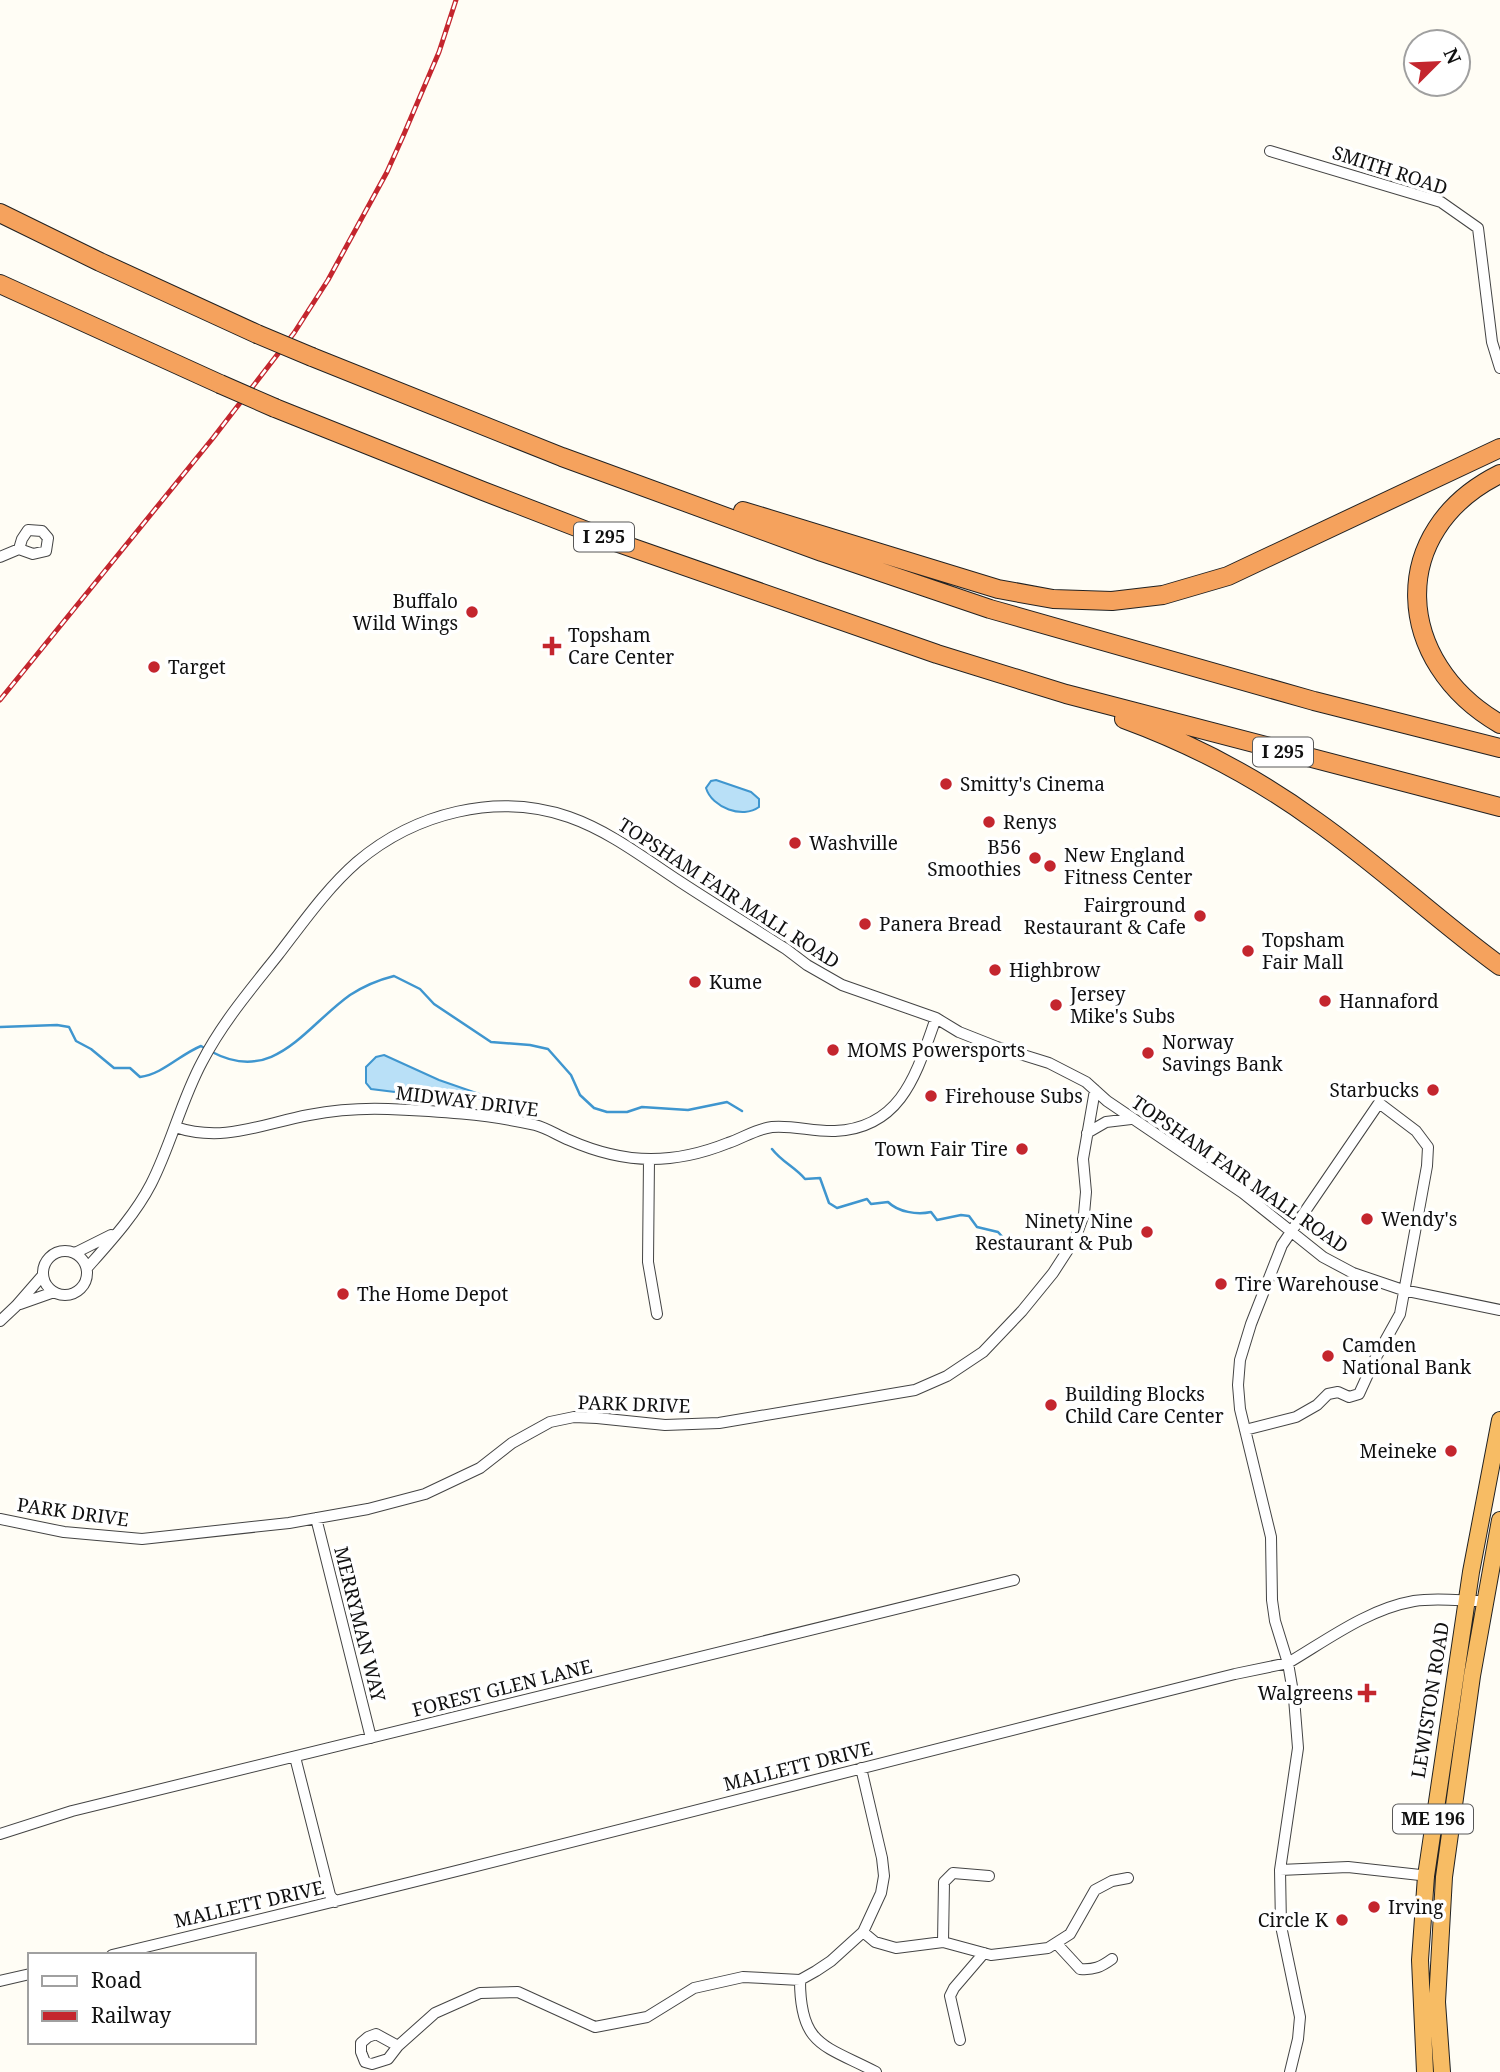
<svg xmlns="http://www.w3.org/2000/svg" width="1500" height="2072" viewBox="0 0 1500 2072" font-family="'Noto Serif',serif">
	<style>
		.water { fill: #b9e0f7; stroke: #3f96cf; stroke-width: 2 }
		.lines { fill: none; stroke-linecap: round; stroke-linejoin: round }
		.stream { stroke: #3f96cf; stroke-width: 2.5 }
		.minor-casing { stroke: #444; stroke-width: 12 }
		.trunk-casing { stroke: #222; stroke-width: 18 }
		.motorway-casing { stroke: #222; stroke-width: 20 }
		.minor { stroke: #fff; stroke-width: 10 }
		.trunk { stroke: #f7bc64; stroke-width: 16 }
		.motorway { stroke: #f5a25d; stroke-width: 18 }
		.rail-casing { stroke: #c4262e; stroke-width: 5 }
		.rail { stroke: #fff; stroke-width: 2.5; stroke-dasharray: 8; stroke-linecap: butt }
		.motorway-bridge-casing { stroke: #222; stroke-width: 20; stroke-linecap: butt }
		.motorway-bridge { stroke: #f5a25d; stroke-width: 18 }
		.poi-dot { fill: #c4262e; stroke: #fff; stroke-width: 2.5 }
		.labels { text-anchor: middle; stroke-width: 7; stroke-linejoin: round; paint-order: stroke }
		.shield { fill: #fff; stroke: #585858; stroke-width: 2 }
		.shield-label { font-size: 18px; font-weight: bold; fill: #111 }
		.street-label { font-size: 19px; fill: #111; stroke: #fff }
		.poi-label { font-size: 19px; fill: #111; stroke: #fff; text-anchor: start }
	</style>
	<rect width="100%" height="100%" fill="#fffdf5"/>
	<path class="water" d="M 716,780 L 751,792 L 759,799 L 759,807 C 743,819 712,808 706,788 L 711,781 Z
		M 384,1055 L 439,1080 L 488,1097 L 488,1099 L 411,1094 L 371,1089 L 366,1083 L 366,1067 L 376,1057 Z"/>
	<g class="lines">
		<path class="stream" d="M 0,1027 L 57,1025 L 69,1027 L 76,1041 L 91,1049 L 114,1068 L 130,1068 L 140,1077 C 163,1074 179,1055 201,1046 L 206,1049
			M 212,1052 C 274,1085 305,1027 350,995 C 364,986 378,980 394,976 L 420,989 L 434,1004 L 491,1042 L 530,1045 L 548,1049 L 571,1075 L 580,1095 L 594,1108 L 607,1112 L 627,1112 L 642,1107 L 688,1110 L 727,1102 L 742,1111
			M 772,1149 C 782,1162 795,1167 805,1179 L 820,1178 L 829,1203 L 837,1208 L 867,1199 L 871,1204 L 888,1202 C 898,1212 917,1215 931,1212 L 937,1220 L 961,1215 L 969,1216 L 977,1227 L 998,1232 L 1007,1242 L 1036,1238 L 1042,1240"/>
		<defs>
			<path id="minor" d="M 1270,151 L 1441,202 L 1478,228 L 1492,342 L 1500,368
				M 0,557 L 19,549 L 33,554 L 46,551 L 48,538 L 42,531 L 28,530 L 22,539 L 19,549
				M 175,1127 C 224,1143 261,1124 309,1115 C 335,1110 362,1108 388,1109 C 436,1111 488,1114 535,1125 C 547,1128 557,1135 569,1140 C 594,1151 622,1159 651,1159 C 677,1159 703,1153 728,1143 C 743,1138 756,1129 772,1127 C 793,1125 814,1132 835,1131 C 903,1128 917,1071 936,1018
				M 1087,1133 L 1106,1122 L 1131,1119
				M 649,1159 L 648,1262 L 657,1314
				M43 1273a22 22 0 1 1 44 0a22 22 0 1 1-44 0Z
				M 75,1253 L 111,1235
				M 87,1268 C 110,1242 135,1215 151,1184 C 171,1145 181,1101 202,1062 C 222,1023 251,989 278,955 C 302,924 327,888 357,862 C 415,813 496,792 569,817 C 609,831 644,858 679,881 C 714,904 750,926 786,949 L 807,965 L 842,985 L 936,1018 L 959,1032 L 997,1047 L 1049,1063 L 1086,1082 L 1107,1101 L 1243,1193 L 1323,1257 L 1353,1273 L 1403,1290 L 1500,1310
				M 20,1304 L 54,1292
				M 0,1321 L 16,1306 L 43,1275
				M 1245,1430 L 1296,1417 L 1317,1405 L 1328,1394 L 1338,1392 L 1349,1397 L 1359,1394 L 1375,1359 L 1400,1314 L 1427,1166 L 1428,1147 L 1416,1131 L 1379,1103 L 1282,1245 L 1251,1324 L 1240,1360 L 1238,1385 L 1240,1409 L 1271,1537 L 1272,1600 L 1275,1621 L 1288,1663 L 1294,1698 L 1298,1748 L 1280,1870 L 1281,1926 L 1300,2017 L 1298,2039 L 1290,2072
				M 316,1518 L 371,1738
				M 0,1519 L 64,1532 L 142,1539 L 289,1523 L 368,1509 L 425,1494 L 480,1468 L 512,1443 L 550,1422 L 574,1417 L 597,1418 L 665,1425 L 719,1423 L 915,1390 L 947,1376 L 983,1352 L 1022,1311 L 1053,1273 L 1075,1239 L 1084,1214 L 1086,1192 L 1083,1159 L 1095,1090
				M 295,1757 L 330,1895 L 335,1902
				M 0,1834 L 72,1811 L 1014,1580
				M 1280,1870 L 1348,1867 L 1429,1876
				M 863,1932 L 875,1942 L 896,1948 L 943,1942 L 991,1955 L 1048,1948 L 1070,1934 L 1095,1890 L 1112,1881 L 1128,1878
				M 943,1942 L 944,1882 L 953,1873 L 989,1876
				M 1056,1943 L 1080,1969 C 1094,1970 1101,1967 1112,1959
				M 112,1955 C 488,1866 861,1767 1235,1674 L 1288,1663 C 1327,1640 1368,1609 1414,1601 C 1436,1597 1462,1601 1484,1601
				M 800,1980 C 800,2046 824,2045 876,2072
				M 0,1981 L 30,1974
				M 960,2040 L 950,1996 L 954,1988 L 984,1953
				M 398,2046 L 376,2034 L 368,2037 L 361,2043 L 361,2052 L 365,2062 L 372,2064 L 388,2059 L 398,2046 L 435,2013 L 480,1993 L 518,1992 L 595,2027 L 647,2017 L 694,1988 L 743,1977 L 800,1980 L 816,1971 L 831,1961 L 863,1932 L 881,1893 L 884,1876 L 882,1858 L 861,1768"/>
			<path id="trunk" d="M 1425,2072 L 1420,1960 L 1426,1876 L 1471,1572 L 1500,1420
				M 1442,2072 L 1437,2002 L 1444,1877 L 1472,1676 L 1500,1520"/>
			<path id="motorway" d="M 0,213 L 100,262 L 257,334
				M 0,284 L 220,384
				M 312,357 L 562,457 L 822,552 L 990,609 L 1314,701 L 1500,748
				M 275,408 L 483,491 L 610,540 L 937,654 L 1066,694 L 1500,807
				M 1500,474 C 1385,531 1394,663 1500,724
				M 743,511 L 998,589 L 1053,599 L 1112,601 L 1163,595 L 1228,576 L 1500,448
				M 1124,719 C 1192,744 1257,778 1316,821 C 1380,866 1437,920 1500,966"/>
		</defs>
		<use href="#minor" class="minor-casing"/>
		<use href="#trunk" class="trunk-casing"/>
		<use href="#motorway" class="motorway-casing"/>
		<use href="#minor" class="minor"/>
		<use href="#trunk" class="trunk"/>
		<use href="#motorway" class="motorway"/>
		<defs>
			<path id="rail" d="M 0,700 L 213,438 L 294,333 L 328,280 L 387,172 L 404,134 L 439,52 L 456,0"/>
		</defs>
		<use href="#rail" class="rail-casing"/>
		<use href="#rail" class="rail"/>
		<defs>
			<path id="motorway-bridge" d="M 257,334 L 312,357
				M 220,384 L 275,408"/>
		</defs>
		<use href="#motorway-bridge" class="motorway-bridge-casing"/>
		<use href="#motorway-bridge" class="motorway-bridge"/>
	</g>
	<g class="poi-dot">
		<circle cx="472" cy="612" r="7"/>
		<path d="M548.5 635.5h7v7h7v7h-7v7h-7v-7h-7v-7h7z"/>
		<circle cx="154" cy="667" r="7"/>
		<circle cx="946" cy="784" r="7"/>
		<circle cx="989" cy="822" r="7"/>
		<circle cx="795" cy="843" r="7"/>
		<circle cx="1035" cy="858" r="7"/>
		<circle cx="1050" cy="866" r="7"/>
		<circle cx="1200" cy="916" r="7"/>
		<circle cx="865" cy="924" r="7"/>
		<circle cx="1248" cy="951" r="7"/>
		<circle cx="995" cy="970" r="7"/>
		<circle cx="695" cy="982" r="7"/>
		<circle cx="1325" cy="1001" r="7"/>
		<circle cx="1056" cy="1005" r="7"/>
		<circle cx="833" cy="1050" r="7"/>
		<circle cx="1148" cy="1053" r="7"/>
		<circle cx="1433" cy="1090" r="7"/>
		<circle cx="931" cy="1096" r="7"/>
		<circle cx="1022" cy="1149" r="7"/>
		<circle cx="1367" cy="1219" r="7"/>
		<circle cx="1147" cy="1232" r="7"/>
		<circle cx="1221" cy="1284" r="7"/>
		<circle cx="343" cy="1294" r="7"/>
		<circle cx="1328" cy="1356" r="7"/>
		<circle cx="1051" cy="1405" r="7"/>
		<circle cx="1451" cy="1451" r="7"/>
		<path d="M1363.5 1682.5h7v7h7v7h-7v7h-7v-7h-7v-7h7z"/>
		<circle cx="1374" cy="1907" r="7"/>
		<circle cx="1342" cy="1920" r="7"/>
	</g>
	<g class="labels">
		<g class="shield">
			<rect x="574" y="522.5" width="60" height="29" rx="5"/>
			<rect x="1253" y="737.5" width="60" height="29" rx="5"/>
			<rect x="1393" y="1804.5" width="80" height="29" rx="5"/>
		</g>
		<g class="shield-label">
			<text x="604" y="543">I 295</text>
			<text x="1283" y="758">I 295</text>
			<text x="1433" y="1825">ME 196</text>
		</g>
		<g class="street-label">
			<text transform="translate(1390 170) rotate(18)" y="7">SMITH ROAD</text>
			<text transform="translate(729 893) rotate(33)" y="7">TOPSHAM FAIR MALL ROAD</text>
			<text transform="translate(467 1101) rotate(7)" y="7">MIDWAY DRIVE</text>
			<text transform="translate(1240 1174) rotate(35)" y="7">TOPSHAM FAIR MALL ROAD</text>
			<text transform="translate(634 1404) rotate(2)" y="7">PARK DRIVE</text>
			<text transform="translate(73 1512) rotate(8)" y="7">PARK DRIVE</text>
			<text transform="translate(360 1624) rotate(76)" y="7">MERRYMAN WAY</text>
			<text transform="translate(502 1688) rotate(-14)" y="7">FOREST GLEN LANE</text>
			<text transform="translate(1430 1700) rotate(-81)" y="7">LEWISTON ROAD</text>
			<text transform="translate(798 1766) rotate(-14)" y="7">MALLETT DRIVE</text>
			<text transform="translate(249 1904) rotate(-13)" y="7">MALLETT DRIVE</text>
		</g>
		<g class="poi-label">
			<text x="458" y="608" text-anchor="end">Buffalo<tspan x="458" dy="22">Wild Wings</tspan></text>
			<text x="568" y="642">Topsham<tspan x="568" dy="22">Care Center</tspan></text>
			<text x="168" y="674">Target</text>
			<text x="960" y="791">Smitty's Cinema</text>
			<text x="1003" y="829">Renys</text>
			<text x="809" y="850">Washville</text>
			<text x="1021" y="854" text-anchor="end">B56<tspan x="1021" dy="22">Smoothies</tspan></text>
			<text x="1064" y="862">New England<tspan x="1064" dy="22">Fitness Center</tspan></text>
			<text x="1186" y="912" text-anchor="end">Fairground<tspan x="1186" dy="22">Restaurant &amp; Cafe</tspan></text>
			<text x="879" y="931">Panera Bread</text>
			<text x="1262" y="947">Topsham<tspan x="1262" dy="22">Fair Mall</tspan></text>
			<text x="1009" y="977">Highbrow</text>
			<text x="709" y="989">Kume</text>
			<text x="1070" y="1001">Jersey<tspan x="1070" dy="22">Mike's Subs</tspan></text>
			<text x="1339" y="1008">Hannaford</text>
			<text x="1162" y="1049">Norway<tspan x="1162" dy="22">Savings Bank</tspan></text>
			<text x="847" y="1057">MOMS Powersports</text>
			<text x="1419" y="1097" text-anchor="end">Starbucks</text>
			<text x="945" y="1103">Firehouse Subs</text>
			<text x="1008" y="1156" text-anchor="end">Town Fair Tire</text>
			<text x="1381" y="1226">Wendy's</text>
			<text x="1133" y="1228" text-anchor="end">Ninety Nine<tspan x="1133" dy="22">Restaurant &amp; Pub</tspan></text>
			<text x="1235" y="1291">Tire Warehouse</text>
			<text x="357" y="1301">The Home Depot</text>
			<text x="1342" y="1352">Camden<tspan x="1342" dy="22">National Bank</tspan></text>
			<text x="1065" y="1401">Building Blocks<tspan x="1065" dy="22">Child Care Center</tspan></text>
			<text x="1437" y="1458" text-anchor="end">Meineke</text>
			<text x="1353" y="1700" text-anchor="end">Walgreens</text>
			<text x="1388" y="1914">Irving</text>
			<text x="1328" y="1927" text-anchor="end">Circle K</text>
		</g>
	</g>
	<rect x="28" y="1953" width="228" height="91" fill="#ffffff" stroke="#a0a0a0" stroke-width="2"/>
	<rect x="42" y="1976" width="35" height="10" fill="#ffffff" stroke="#a0a0a0" stroke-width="2"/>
	<text x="91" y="1988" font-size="21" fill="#111111">Road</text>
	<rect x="42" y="2011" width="35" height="10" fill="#c4262e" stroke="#a0a0a0" stroke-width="2"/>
	<text x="91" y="2023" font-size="21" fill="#111111">Railway</text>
	<g transform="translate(1437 63) rotate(66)"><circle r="33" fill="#ffffff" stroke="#a0a0a0" stroke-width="2"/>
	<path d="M0-5L12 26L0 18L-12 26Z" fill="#c4262e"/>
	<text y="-10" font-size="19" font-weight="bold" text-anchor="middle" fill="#111111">N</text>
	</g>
</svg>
